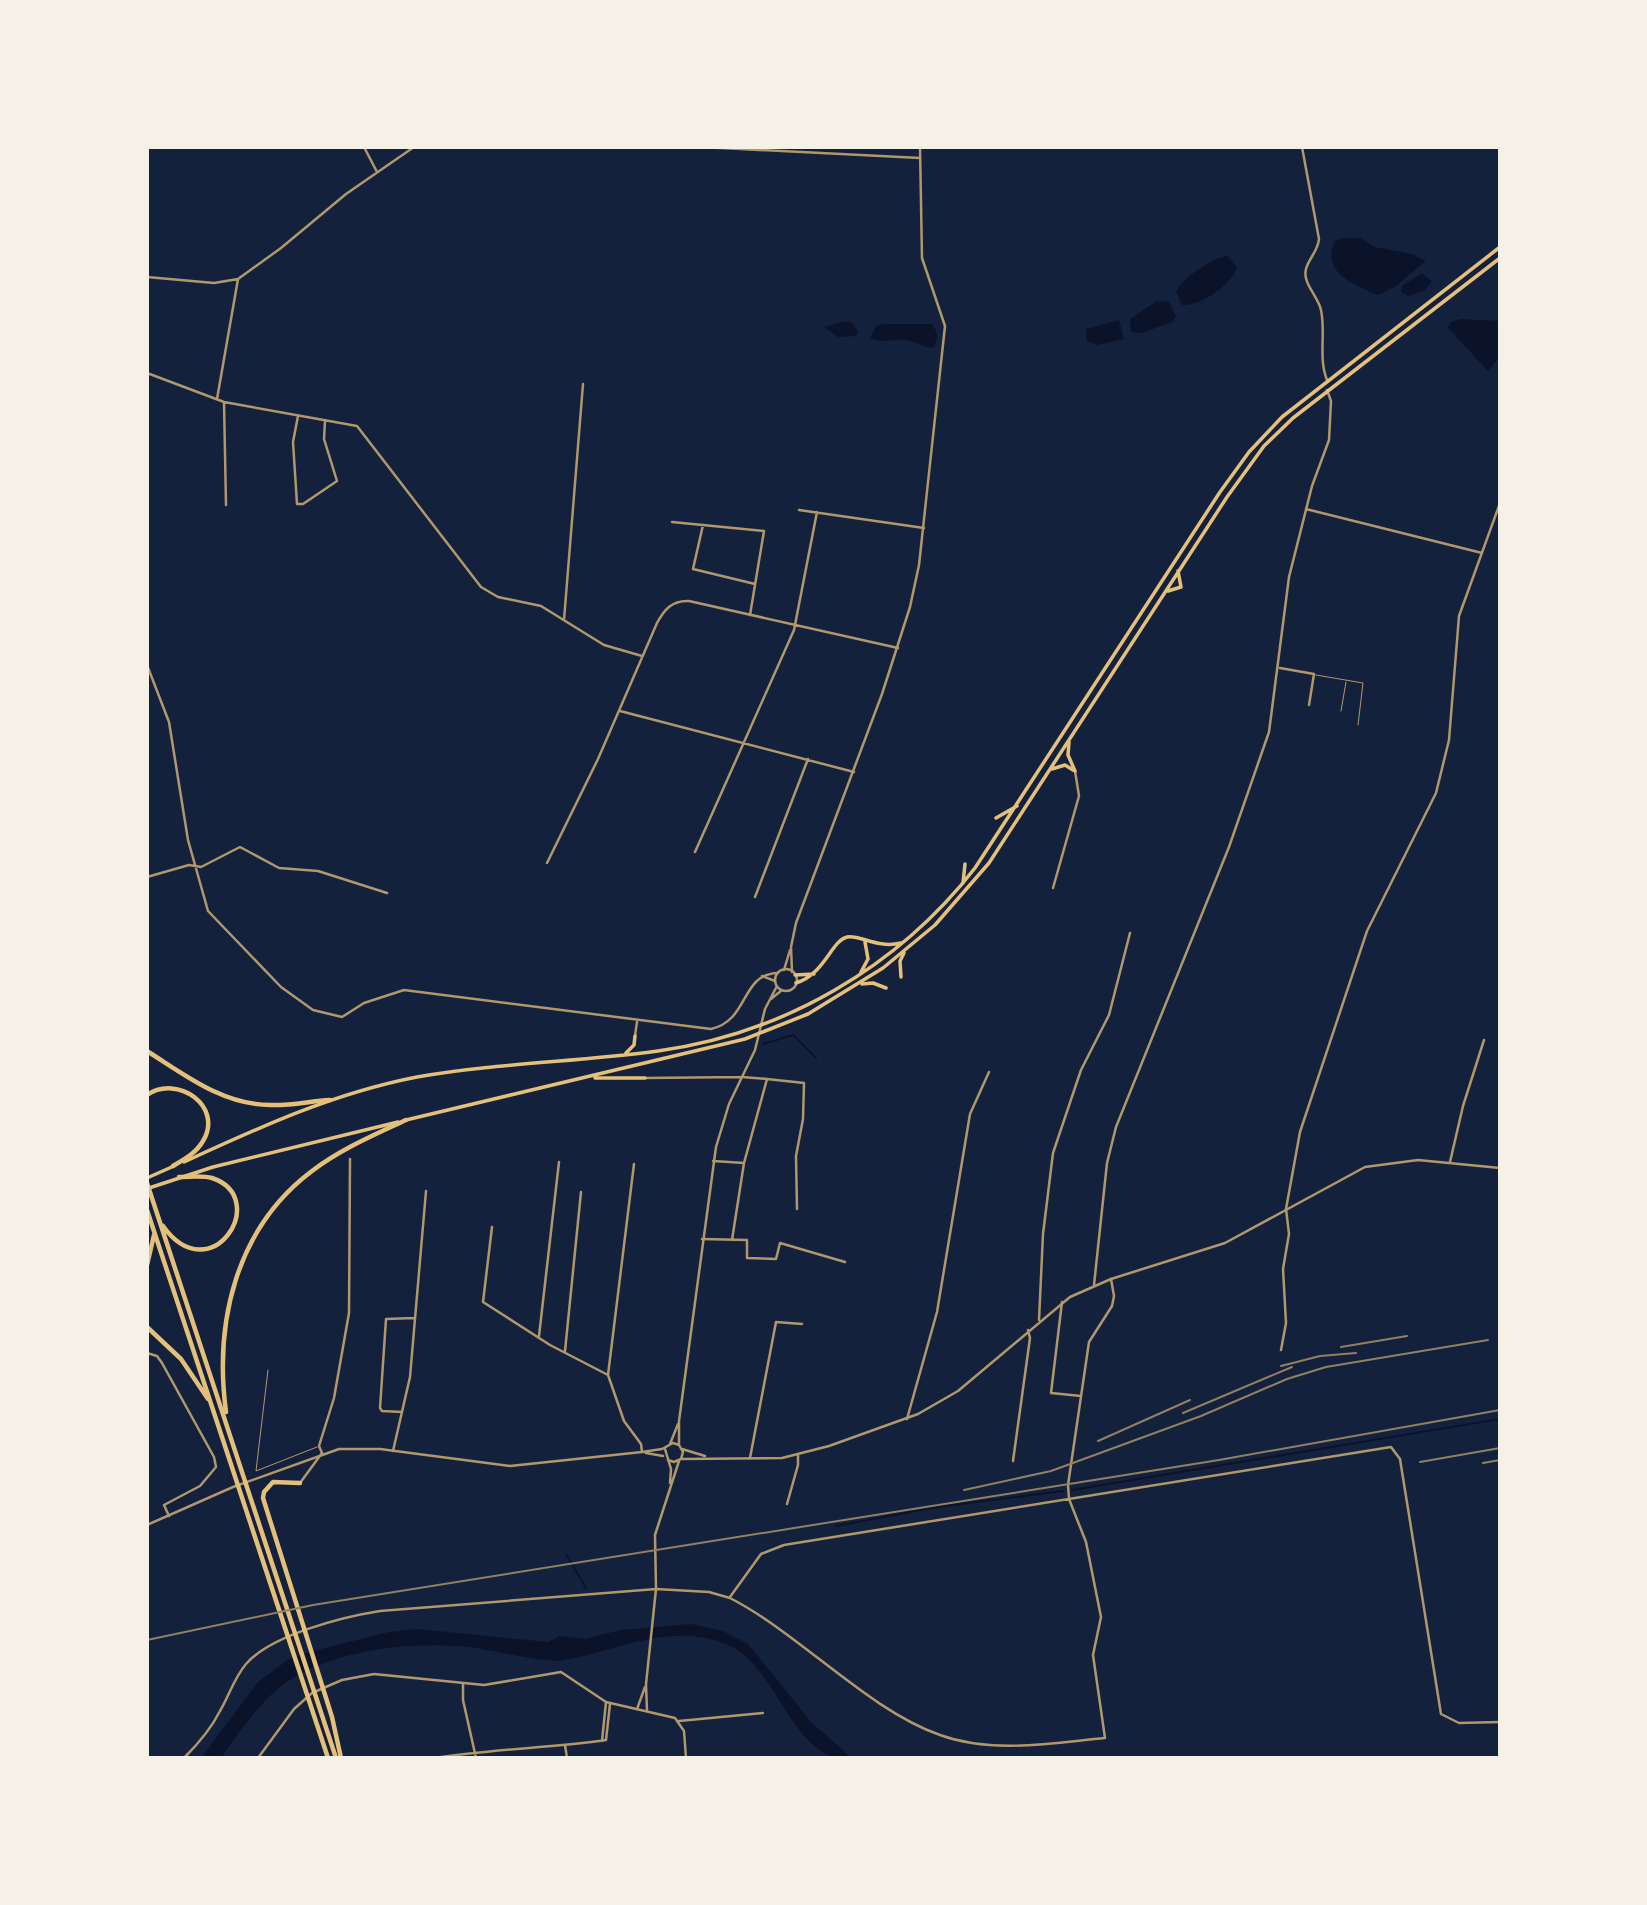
<svg xmlns="http://www.w3.org/2000/svg" width="1647" height="1905" viewBox="0 0 1647 1905" font-family="'IBM Plex Sans',sans-serif">
	<style>
		.water { fill: #0b132b }
		.lines { fill: none; stroke-linecap: round; stroke-linejoin: round }
		.stream { stroke: #0b132b; stroke-width: 2 }
		.service { stroke: #b1986c; stroke-width: 1 }
		.minor { stroke: #b1986c; stroke-width: 2.5 }
		.tertiary { stroke: #b1986c; stroke-width: 2.5 }
		.primary { stroke: #e5c07b; stroke-width: 3.5 }
		.motorway { stroke: #e5c07b; stroke-width: 4.5 }
		.rail { stroke: #918062; stroke-width: 2 }
	</style>
	<rect width="100%" height="100%" fill="#14213d"/>
	<path class="water" d="M 1342,238 L 1360,238 L 1375,247 L 1412,254 L 1426,261 L 1395,287 L 1378,295 C 1355,285 1320,273 1335,241 Z
		M 1227,255 L 1237,268 C 1230,286 1201,306 1182,305 L 1176,292 C 1185,275 1208,262 1227,255 Z
		M 1422,273 L 1432,281 L 1424,291 L 1408,296 L 1401,292 L 1402,286 Z
		M 1157,301 L 1169,302 L 1176,316 L 1174,321 L 1142,333 L 1131,332 L 1130,319 Z
		M 1460,319 L 1500,321 L 1500,356 L 1488,371 L 1448,328 L 1451,322 Z
		M 1119,320 L 1124,339 L 1097,345 L 1086,340 L 1086,329 Z
		M 842,322 L 851,322 L 858,331 L 857,336 L 838,337 L 824,327 Z
		M 886,324 L 932,324 C 938,332 939,339 933,348 C 922,347 920,344 911,341 C 897,337 883,345 870,338 L 877,325 Z
		M 691,1624 L 723,1631 L 748,1644 L 812,1723 L 852,1758 C 846,1758 837,1759 831,1757 C 787,1737 772,1664 728,1645 C 673,1621 620,1650 565,1660 C 546,1664 497,1651 476,1648 C 416,1640 326,1649 278,1689 C 255,1708 238,1734 221,1758 L 201,1758 L 258,1682 L 289,1659 L 317,1650 L 389,1632 L 417,1629 L 548,1642 L 560,1636 L 584,1639 L 621,1630 Z"/>
	<g class="lines">
		<path class="stream" d="M 763,1044 L 793,1035 L 816,1058
			M 1072,1490 L 1500,1419
			M 836,1526 L 937,1507 L 1063,1491
			M 566,1554 L 586,1588"/>
		<path class="service" d="M 1316,675 L 1363,683 L 1358,725
			M 1341,711 L 1346,682
			M 268,1370 L 256,1471 L 317,1447"/>
		<path class="minor" d="M 364,147 L 377,172
			M 701,147 L 920,158
			M 1302,147 L 1319,239 C 1318,251 1309,258 1306,269 C 1302,283 1318,296 1321,310 C 1326,333 1318,358 1327,380
			M 147,277 L 214,283 L 238,279 L 281,248 L 346,194 L 414,147
			M 147,373 L 224,402 L 357,426 L 481,587 L 498,597 L 541,606 L 604,645 L 642,656
			M 217,399 L 238,279
			M 224,402 L 226,505
			M 298,416 L 293,442 L 297,504 L 303,504 L 337,481 L 324,439 L 325,421
			M 1306,509 L 1482,553
			M 799,510 L 924,528
			M 672,522 L 764,531 L 750,615
			M 703,525 L 693,569 L 755,584
			M 564,620 L 583,384
			M 147,665 L 169,722 L 188,840 L 208,911 L 281,987 L 313,1010 L 342,1017 L 364,1003 L 404,990 L 711,1029 C 750,1020 740,974 778,973
			M 1280,668 L 1314,674 L 1309,705
			M 620,711 L 854,772
			M 695,852 L 794,630 L 817,512
			M 547,863 L 598,759 L 657,623 C 664,610 672,600 689,601 L 898,648
			M 147,877 L 189,865 L 201,867 L 240,847 L 279,868 L 318,871 L 387,893
			M 1053,888 L 1079,796 L 1075,771
			M 755,897 L 808,759
			M 762,976 L 775,981
			M 635,1036 L 637,1022
			M 767,1079 L 804,1083 L 803,1119 L 796,1156 L 797,1209
			M 713,1161 L 744,1163
			M 1450,1162 L 1463,1106 L 1484,1040
			M 492,1227 L 483,1302 L 550,1345 L 608,1375 L 624,1421 L 641,1444 L 642,1452
			M 702,1239 L 747,1240 L 747,1258 L 776,1259 L 780,1243 L 845,1262
			M 732,1240 L 744,1163 L 767,1079 L 742,1077
			M 1094,1285 L 1107,1163 L 1116,1127 L 1229,847 L 1269,732 L 1289,577 L 1312,486 L 1329,440 L 1331,401 L 1327,390
			M 1062,1302 L 1051,1393 L 1081,1396
			M 1039,1320 L 1043,1234 L 1053,1153 L 1081,1070 L 1109,1015 L 1130,933
			M 539,1336 L 559,1162
			M 1281,1350 L 1286,1323 L 1283,1269 L 1289,1234 L 1286,1209 L 1300,1132 L 1367,931 L 1436,793 L 1449,740 L 1459,616 L 1500,503
			M 565,1351 L 581,1192
			M 147,1353 L 157,1356 L 162,1363 L 214,1457 L 216,1467 L 200,1486 L 164,1505 L 169,1516
			M 608,1375 L 634,1164
			M 402,1412 L 382,1411 L 380,1408 L 386,1319 L 414,1318
			M 907,1419 L 937,1312 L 970,1114 L 989,1072
			M 393,1451 L 410,1377 L 426,1191
			M 322,1453 L 319,1446 L 334,1398 L 349,1313 L 350,1159
			M 750,1458 L 776,1322 L 802,1324
			M 1013,1461 L 1030,1338 L 1028,1330
			M 787,1504 L 798,1465 L 798,1455
			M 730,1597 L 761,1554 L 784,1545 L 1391,1447 L 1400,1459 L 1441,1714 L 1459,1723 L 1500,1722
			M 463,1684 L 463,1700 L 476,1758
			M 679,1721 L 763,1713
			M 602,1741 L 606,1702
			M 565,1745 L 567,1758
			M 184,1758 C 198,1744 211,1729 220,1711 C 229,1696 234,1678 246,1664 C 271,1635 342,1617 380,1611 L 656,1589 L 709,1592 L 730,1598 C 800,1634 868,1710 940,1735 C 992,1754 1051,1743 1105,1738 L 1093,1655 L 1101,1617 L 1086,1542 L 1069,1499 L 1068,1485 L 1089,1342 L 1112,1306 L 1114,1296 L 1111,1279
			M 436,1758 C 493,1749 550,1748 606,1740 L 610,1704"/>
		<path class="tertiary" d="M775 980a11 11 0 1 1 22 0a11 11 0 1 1-22 0Z
			M 784,970 L 790,950
			M 792,972 L 791,947 L 796,923 L 882,694 L 910,607 L 919,565 L 945,326 L 922,258 L 920,147
			M 771,999 L 782,990
			M 645,1078 L 742,1077
			M 670,1444 L 678,1424
			M 679,1445 L 679,1421 L 716,1147 L 729,1104 L 755,1050 L 765,1009 L 777,986
			M 665,1449 L 671,1469 L 670,1483
			M 682,1449 L 705,1456
			M 646,1453 L 663,1456
			M 681,1459 L 782,1458 L 829,1446 L 918,1414 L 958,1391 L 1070,1297 L 1111,1279 L 1225,1243 L 1365,1167 L 1418,1160 L 1500,1168
			M 300,1483 L 322,1453
			M 147,1525 L 233,1487 L 339,1449 L 380,1449 L 510,1466 L 642,1452 L 662,1449 L 673,1443 L 679,1445 L 683,1452 L 681,1459 L 674,1462 L 668,1460
			M 637,1709 L 645,1687
			M 647,1711 L 646,1684 L 656,1589 L 655,1535 L 679,1461
			M 258,1758 L 294,1709 L 312,1693 L 342,1680 L 374,1674 L 484,1685 L 561,1672 L 606,1702 L 675,1718 L 684,1731 L 686,1758"/>
		<path class="primary" d="M 1168,591 L 1181,587 L 1178,571
			M 1069,742 L 1068,755 L 1075,771
			M 1052,769 L 1065,765 L 1073,770
			M 996,818 L 1017,806
			M 963,883 L 965,864
			M 861,972 L 868,959 L 865,942
			M 795,975 L 814,974
			M 901,977 L 900,961 L 904,953
			M 796,983 C 825,974 831,941 847,937 C 859,934 877,949 901,943
			M 862,984 L 873,983 L 886,988
			M 626,1053 L 634,1045 L 635,1036
			M 595,1078 L 645,1078
			M 406,1120 L 745,1039 L 808,1014 L 883,968 L 935,925 L 989,863 L 1227,497 L 1264,446 L 1293,418 L 1500,258
			M 184,1162 C 260,1127 334,1093 417,1077 C 496,1063 578,1062 658,1051 C 783,1034 898,967 975,868 L 1220,492 L 1249,452 L 1282,417 L 1500,247
			M 147,1178 L 174,1166
			M 149,1188 L 213,1167 L 398,1122"/>
		<path class="motorway" d="M 147,1051 C 185,1075 223,1105 270,1105 C 291,1106 310,1101 330,1100
			M 147,1095 C 177,1074 224,1106 203,1141 C 196,1153 185,1159 173,1166
			M 147,1183 L 336,1758
			M 147,1210 L 328,1758
			M 163,1226 C 211,1293 272,1198 212,1178 C 202,1175 190,1177 179,1177
			M 147,1265 L 154,1235
			M 147,1327 L 181,1359 L 208,1399
			M 226,1412 C 214,1322 236,1228 312,1171 C 341,1149 374,1135 406,1120
			M 300,1483 L 273,1482 L 264,1492 L 263,1498 L 332,1717 L 341,1758"/>
		<path class="rail" d="M 1341,1347 L 1407,1336
			M 1281,1366 L 1320,1356 L 1356,1353
			M 1183,1413 L 1292,1367
			M 1098,1441 L 1190,1400
			M 1420,1462 L 1500,1448
			M 1483,1463 L 1500,1460
			M 964,1490 L 1051,1471 L 1201,1416 L 1287,1379 L 1326,1367 L 1488,1340
			M 147,1640 L 313,1605 L 1219,1460 L 1500,1410"/>
	</g>
	<rect width="1647" height="1905" fill="none" stroke="#f6f1e7" stroke-width="298"/>
</svg>
